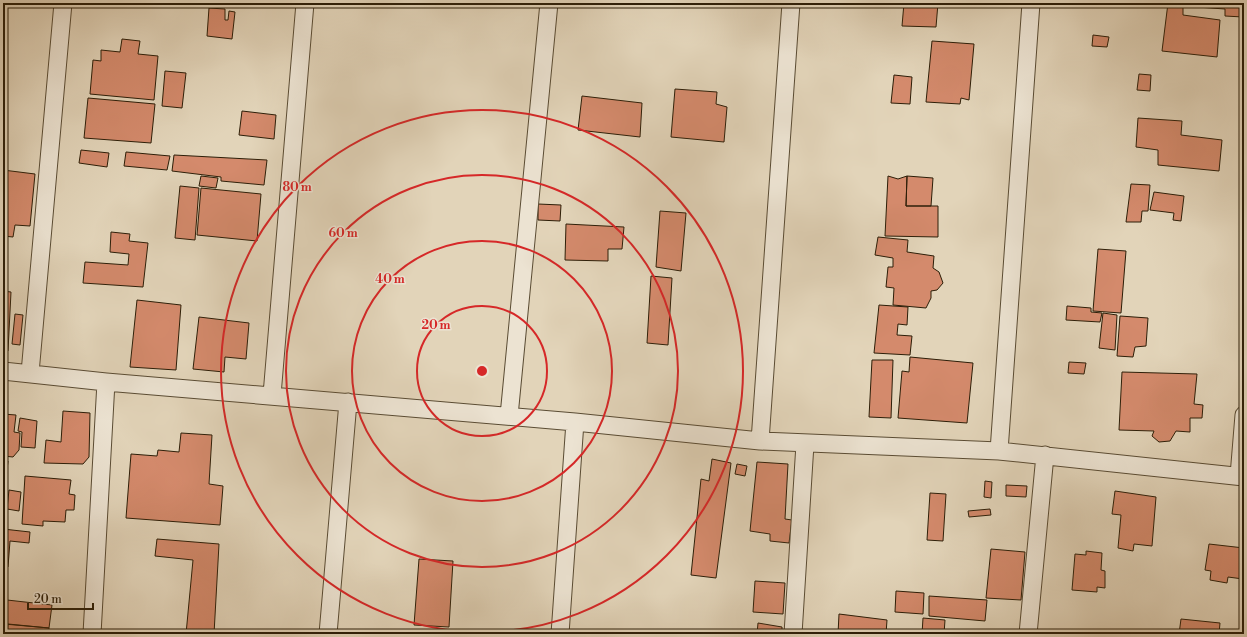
<svg xmlns="http://www.w3.org/2000/svg" width="1247" height="637" viewBox="0 0 1247 637" font-family="'Libre Bodoni',serif">
	<style>
		.building { fill: #d48a6c; stroke: #2c1e08 }
		.lines { fill: none; stroke-linecap: round; stroke-linejoin: round }
		.street-casing { stroke: #5a4c34; stroke-width: 19 }
		.street { stroke: #ece3d2; stroke-width: 17 }
		.ring { fill: none; stroke: #d62828; stroke-width: 2 }
		.centre { fill: #d62828; stroke: #ece3d2; stroke-width: 2 }
		.ring-label { font-size: 12px; text-anchor: middle; font-weight: bold; fill: #d62828; stroke: #ece3d2; stroke-width: 3; stroke-linejoin: round; paint-order: stroke }
	</style>
	<rect width="100%" height="100%" fill="#e2d4b9"/>
	<filter id="stains"><feTurbulence type="fractalNoise" baseFrequency=".005" numOctaves="4"/><feColorMatrix values="0 0 0 0 .2 0 0 0 0 .09 0 0 0 0 .02 0 0 0 .5 -.17"/></filter>
	<radialGradient id="worn" r=".72"><stop offset=".6" stop-color="#630" stop-opacity="0"/><stop offset="1" stop-color="#630" stop-opacity=".3"/></radialGradient>
	<path class="building" d="M 904,3 L 938,3 L 936,27 L 902,26 Z
		M 1168,3 L 1243,3 L 1243,17 L 1225,16 L 1225,9 L 1183,6 L 1183,15 L 1220,20 L 1217,57 L 1162,51 Z
		M 209,8 L 225,9 L 225,20 L 228,20 L 229,11 L 235,12 L 232,39 L 207,36 Z
		M 1093,35 L 1109,37 L 1107,47 L 1092,46 Z
		M 122,39 L 140,41 L 138,54 L 158,56 L 154,100 L 90,94 L 93,60 L 101,61 L 101,50 L 120,52 Z
		M 932,41 L 974,44 L 969,100 L 961,98 L 960,104 L 926,102 Z
		M 165,71 L 186,73 L 182,108 L 162,106 Z
		M 1139,74 L 1151,75 L 1150,91 L 1137,90 Z
		M 894,75 L 912,77 L 910,104 L 891,103 Z
		M 675,89 L 717,92 L 716,104 L 727,107 L 724,142 L 671,137 Z
		M 582,96 L 642,103 L 640,137 L 578,130 Z
		M 88,98 L 155,104 L 151,143 L 84,138 Z
		M 242,111 L 276,115 L 274,139 L 239,135 Z
		M 1138,118 L 1182,121 L 1181,135 L 1222,140 L 1219,171 L 1158,165 L 1158,150 L 1136,147 Z
		M 81,150 L 109,153 L 107,167 L 79,163 Z
		M 126,152 L 170,156 L 167,170 L 124,166 Z
		M 174,155 L 267,160 L 264,185 L 221,181 L 221,177 L 172,171 Z
		M 3,170 L 35,174 L 30,226 L 15,225 L 13,237 L 3,236 Z
		M 201,176 L 218,178 L 216,188 L 199,186 Z
		M 888,176 L 898,179 L 907,176 L 906,206 L 938,206 L 938,237 L 885,236 Z
		M 907,176 L 933,178 L 931,206 L 906,206 Z
		M 1131,184 L 1150,185 L 1148,211 L 1142,211 L 1141,222 L 1126,222 Z
		M 180,186 L 199,188 L 195,240 L 175,238 Z
		M 201,188 L 261,194 L 257,241 L 197,235 Z
		M 1154,192 L 1184,196 L 1181,221 L 1173,220 L 1174,213 L 1150,210 Z
		M 538,204 L 561,205 L 560,221 L 538,220 Z
		M 660,211 L 686,213 L 681,271 L 656,267 Z
		M 566,224 L 624,227 L 622,249 L 608,249 L 608,261 L 565,260 Z
		M 111,232 L 130,234 L 129,241 L 148,243 L 143,287 L 83,283 L 85,262 L 128,265 L 129,254 L 110,252 Z
		M 878,237 L 908,240 L 907,252 L 934,256 L 933,268 L 939,272 L 943,283 L 937,290 L 931,291 L 931,298 L 926,308 L 893,305 L 894,288 L 886,287 L 888,267 L 893,267 L 893,258 L 875,255 Z
		M 1098,249 L 1126,251 L 1121,313 L 1093,311 Z
		M 651,276 L 672,278 L 668,345 L 647,343 Z
		M 3,291 L 11,292 L 8,351 L 3,352 Z
		M 137,300 L 181,305 L 176,370 L 130,367 Z
		M 879,305 L 908,307 L 907,325 L 898,324 L 897,335 L 912,336 L 910,355 L 874,353 Z
		M 1067,306 L 1091,308 L 1091,312 L 1102,313 L 1100,322 L 1066,320 Z
		M 1103,313 L 1117,315 L 1115,350 L 1099,348 Z
		M 15,314 L 23,315 L 20,345 L 12,344 Z
		M 1120,316 L 1148,318 L 1146,346 L 1135,347 L 1133,357 L 1117,356 Z
		M 199,317 L 249,323 L 246,359 L 225,357 L 224,372 L 193,369 Z
		M 910,357 L 973,363 L 967,423 L 898,418 L 902,371 L 909,372 Z
		M 872,360 L 893,360 L 891,418 L 869,417 Z
		M 1069,362 L 1086,363 L 1084,374 L 1068,373 Z
		M 1122,372 L 1197,374 L 1194,404 L 1203,405 L 1202,418 L 1190,418 L 1190,432 L 1176,431 L 1170,441 L 1159,442 L 1152,436 L 1154,431 L 1119,430 Z
		M 63,411 L 90,413 L 89,457 L 83,464 L 44,463 L 46,440 L 61,442 Z
		M 3,414 L 16,415 L 14,432 L 20,433 L 19,450 L 13,457 L 3,456 Z
		M 20,418 L 37,421 L 35,448 L 21,447 L 22,432 L 18,431 Z
		M 181,433 L 212,435 L 209,484 L 223,486 L 220,525 L 126,518 L 131,454 L 157,456 L 158,450 L 179,452 Z
		M 712,459 L 731,463 L 716,578 L 691,575 L 701,479 L 709,481 Z
		M 3,460 L 8,461 L 6,479 L 3,478 Z
		M 757,462 L 788,464 L 785,519 L 792,520 L 789,543 L 770,541 L 770,534 L 750,531 Z
		M 737,464 L 747,466 L 745,476 L 735,474 Z
		M 25,476 L 71,480 L 69,494 L 75,495 L 74,510 L 66,510 L 65,522 L 43,521 L 43,526 L 22,524 Z
		M 3,480 L 6,480 L 5,512 L 3,512 Z
		M 985,481 L 992,482 L 991,498 L 984,497 Z
		M 1006,485 L 1027,486 L 1026,497 L 1006,496 Z
		M 9,490 L 21,492 L 19,511 L 7,509 Z
		M 1115,491 L 1156,497 L 1152,546 L 1134,544 L 1133,551 L 1118,548 L 1121,515 L 1112,514 Z
		M 930,493 L 946,494 L 943,541 L 927,540 Z
		M 990,509 L 991,515 L 969,517 L 968,511 Z
		M 3,529 L 30,532 L 29,543 L 10,541 L 8,567 L 3,567 Z
		M 157,539 L 219,544 L 214,634 L 186,634 L 193,560 L 155,556 Z
		M 1209,544 L 1244,548 L 1243,579 L 1228,577 L 1227,583 L 1210,580 L 1211,571 L 1205,570 Z
		M 991,549 L 1025,552 L 1021,600 L 986,598 Z
		M 1086,551 L 1102,553 L 1101,570 L 1105,571 L 1105,588 L 1097,587 L 1097,592 L 1072,590 L 1075,554 L 1086,555 Z
		M 419,559 L 453,561 L 449,627 L 414,625 Z
		M 755,581 L 785,583 L 783,614 L 753,612 Z
		M 896,591 L 924,593 L 923,614 L 895,612 Z
		M 929,596 L 987,600 L 985,621 L 929,616 Z
		M 7,600 L 52,605 L 49,628 L 4,624 Z
		M 839,614 L 887,620 L 886,634 L 838,634 Z
		M 923,618 L 945,620 L 944,634 L 922,634 Z
		M 1181,619 L 1220,623 L 1219,634 L 1179,634 Z
		M 758,623 L 782,627 L 782,634 L 757,634 Z
		M 8,624 L 49,628 L 49,634 L 7,634 Z"/>
	<g class="lines">
		<defs>
			<path id="street" d="M 3,371 L 106,382 L 575,422 L 760,441 L 999,451 L 1244,477
				M 30,373 L 63,3
				M 272,395 L 305,3
				M 509,416 L 549,3
				M 760,441 L 791,3
				M 999,451 L 1031,3
				M 1239,476 L 1244,415
				M 92,634 L 106,382
				M 328,634 L 348,402
				M 560,634 L 575,422
				M 793,634 L 805,444
				M 1028,634 L 1045,455"/>
		</defs>
		<use href="#street" class="street-casing"/>
		<use href="#street" class="street"/>
	</g>
	<g class="ring">
		<circle cx="482" cy="371" r="65"/>
		<circle cx="482" cy="371" r="130"/>
		<circle cx="482" cy="371" r="196"/>
		<circle cx="482" cy="371" r="261"/>
	</g>
	<circle cx="482" cy="371" r="6" class="centre"/>
	<g class="ring-label">
		<text x="297" y="191">80 m</text>
		<text x="343" y="237">60 m</text>
		<text x="390" y="283">40 m</text>
		<text x="436" y="329">20 m</text>
	</g>
	<rect width="1247" height="637" fill="none" stroke="#e2d4b9" stroke-width="16"/>
	<rect x="4" y="4" width="1239" height="629" fill="none" stroke="#2c1e08" stroke-width="2"/>
	<rect x="8" y="8" width="1231" height="621" fill="none" stroke="#2c1e08"/>
	<path d="M28 603v6h65v-6" fill="none" stroke="#2c1e08" stroke-width="2"/>
	<text x="34" y="603" font-size="12" fill="#2c1e08" stroke="#ece3d2" stroke-width="3" paint-order="stroke">20 m</text>
	<rect width="100%" height="100%" filter="url(#stains)"/>
	<rect width="100%" height="100%" fill="url(#worn)"/>
</svg>
